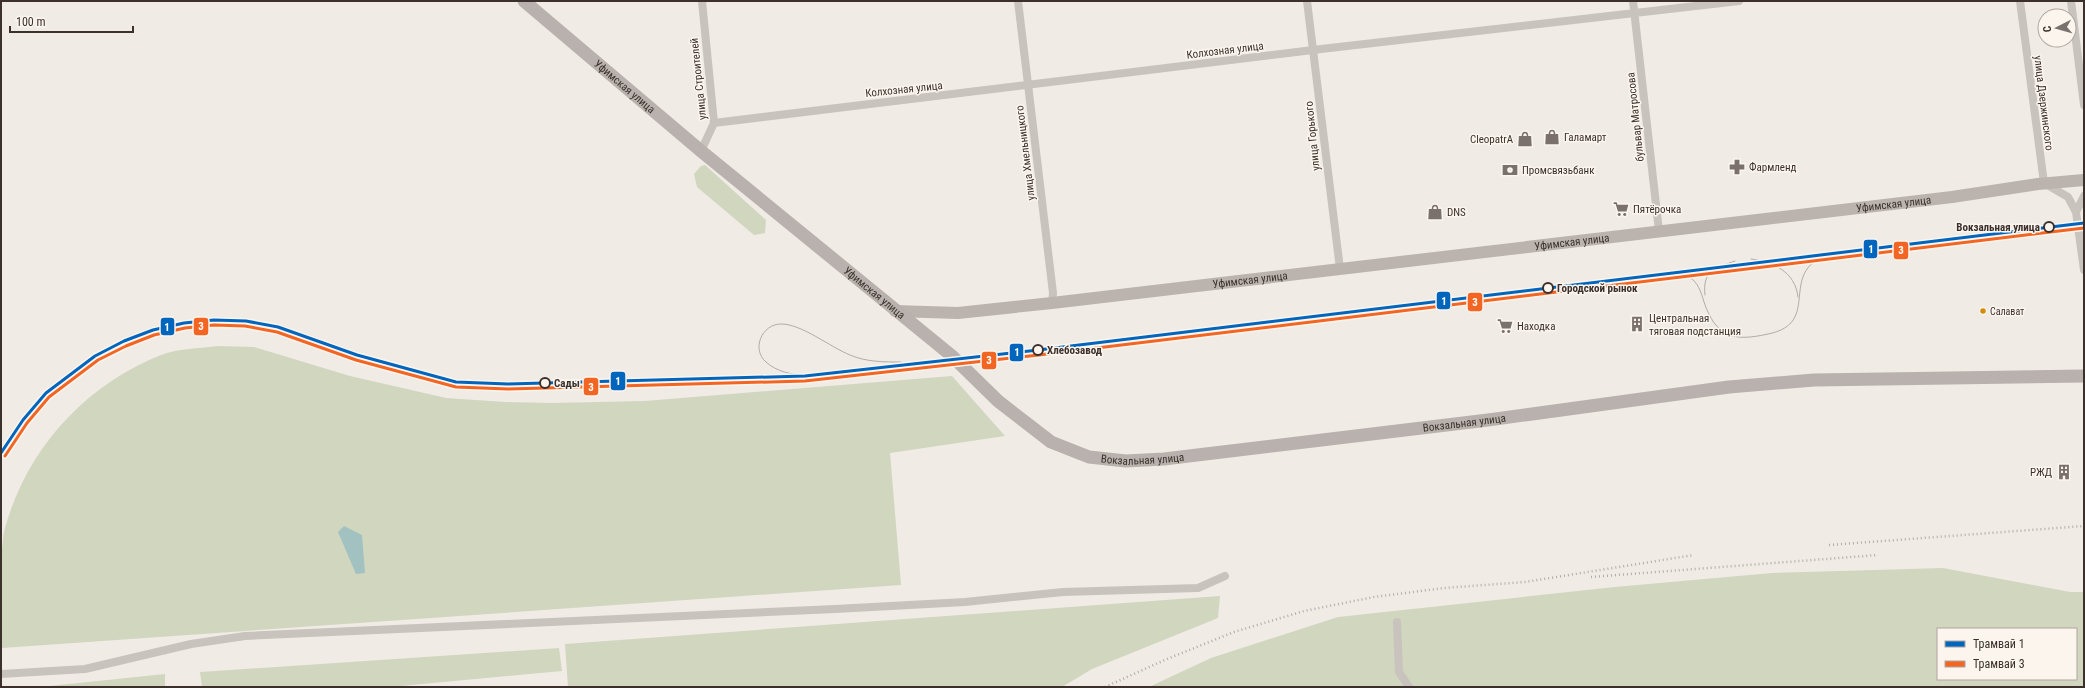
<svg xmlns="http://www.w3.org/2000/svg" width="2085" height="688" viewBox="0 0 2085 688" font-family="'Roboto Condensed',sans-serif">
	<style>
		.green { fill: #d1d6bf; fill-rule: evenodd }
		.water { fill: #a1c2c1 }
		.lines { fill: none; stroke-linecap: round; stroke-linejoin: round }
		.street { stroke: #c9c3be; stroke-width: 8 }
		.secondary { stroke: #bab3ae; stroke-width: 12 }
		.primary { stroke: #b8b1ad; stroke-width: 13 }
		.tram { stroke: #b1aca8; stroke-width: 1 }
		.rail { stroke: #b1aca8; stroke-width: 2.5; stroke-dasharray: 1 3; stroke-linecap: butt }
		.tram-1-casing { stroke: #fbf5ee; stroke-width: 6 }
		.tram-2-casing { stroke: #fbf5ee; stroke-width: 6 }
		.tram-1 { stroke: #0065bd; stroke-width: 3 }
		.tram-2 { stroke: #f26522; stroke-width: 3 }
		.stop-dot { fill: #fbf5ee; stroke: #3b302b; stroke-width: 2 }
		.bus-dot { fill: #d18e09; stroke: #fbf5ee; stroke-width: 1.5 }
		.labels { text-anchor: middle; stroke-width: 3; stroke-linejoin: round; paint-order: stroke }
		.bus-label { font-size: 10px; fill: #3b302b; stroke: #fbf5ee; text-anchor: start }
		.street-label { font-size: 11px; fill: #3b302b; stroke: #fbf5ee }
		.poi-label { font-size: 11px; fill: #3b302b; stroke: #fbf5ee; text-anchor: start }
		.stop-label { font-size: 11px; font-weight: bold; fill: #3b302b; stroke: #fbf5ee; text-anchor: start }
		.line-badge { stroke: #fbf5ee; stroke-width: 1.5 }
		.badge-label { font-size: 11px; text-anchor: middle; font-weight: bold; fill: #fff }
	</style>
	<rect width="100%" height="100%" fill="#f0ebe5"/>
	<path class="green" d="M 705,165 L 766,220 L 765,233 L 754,235 L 697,187 L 694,174 L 701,166 Z
		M 218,346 L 254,347 L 350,376 L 446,398 L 505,402 L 551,403 L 645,401 L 952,376 L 1005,436 L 890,453 L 901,585 L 2,648 C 1,615 0,582 2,549 C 3,542 3,534 5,528 C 27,449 85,385 161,355 C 176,349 201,348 218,346 Z
		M 1943,568 L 2070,592 L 2084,592 L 2084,687 L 1149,687 L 1211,658 L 1338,617 L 1615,587 L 1772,573 ZM 1938,629 L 2076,629 L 2076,679 L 1938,679 Z
		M 1220,596 L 1218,618 L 1092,669 L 1062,687 L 568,687 L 565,644 Z
		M 559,648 L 562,671 L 390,687 L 202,687 L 200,672 Z
		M 165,674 L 165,687 L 40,687 Z"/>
	<path class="water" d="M 344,526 L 362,535 L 365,573 L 356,574 L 338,532 Z"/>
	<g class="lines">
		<path class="street" d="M 1018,1 L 1053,293 L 1052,303
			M 1307,1 L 1340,269
			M 1633,1 L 1659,231
			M 2020,1 L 2044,183 L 2068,197 L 2076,212 L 2084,270
			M 2071,1 L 2084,105
			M 714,123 L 1321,49 L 1739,1
			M 701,151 L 714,123 L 702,1
			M 2076,212 L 2084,196
			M 1397,622 L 1399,672 L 1409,687
			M 1,674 L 85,669 L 191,644 L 245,636 L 835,609 L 965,602 L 1063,592 L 1198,588 L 1225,576"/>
		<path class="secondary" id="s1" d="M 895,311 L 958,313 L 1052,303 L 1952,197 L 2038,184 L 2084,180"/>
		<path class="primary" id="s2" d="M 524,1 L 701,151 L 952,356 L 998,401 L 1051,442 L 1089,457 L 1126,461 L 1164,459 L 1488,420 L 1729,387 L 1814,380 L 2084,376"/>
		<path class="tram" d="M 1751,259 C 1773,262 1795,271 1798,297
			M 1674,273 C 1678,274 1685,274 1689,277 C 1698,282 1701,292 1704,302 C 1716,337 1733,342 1768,334 C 1824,323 1775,271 1830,254
			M 1705,295 C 1702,270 1716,268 1735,261
			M 805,376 C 791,374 777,372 766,362 C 751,349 762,324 781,324 C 802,324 830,347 850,355 C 866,362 884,362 901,362"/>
		<path class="rail" d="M 1829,545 L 2084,526
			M 1591,577 L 1878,555
			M 1105,687 L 1167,659 L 1234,632 L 1304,611 L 1374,597 L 1444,588 L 1525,582 L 1694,555"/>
		<defs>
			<path id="tram-1" d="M 1,453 L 23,420 L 46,393 L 95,356 L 124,341 L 153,330 L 184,323 L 214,320 L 246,321 L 278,327 L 357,355 L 456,382 L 508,384 L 805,376 L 1038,350 L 2084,223"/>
			<path id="tram-2" d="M 5,456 L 27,423 L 49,397 L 98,360 L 126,346 L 154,335 L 185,328 L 214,325 L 245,326 L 277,332 L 356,360 L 456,387 L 508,389 L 805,381 L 1039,355 L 2084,228"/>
		</defs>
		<use href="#tram-1" class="tram-1-casing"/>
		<use href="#tram-2" class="tram-2-casing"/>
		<use href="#tram-1" class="tram-1"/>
		<use href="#tram-2" class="tram-2"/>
	</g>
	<defs>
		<symbol id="shop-bare" viewBox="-9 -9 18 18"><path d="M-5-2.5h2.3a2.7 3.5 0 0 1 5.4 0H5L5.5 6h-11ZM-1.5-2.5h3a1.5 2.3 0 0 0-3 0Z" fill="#7a716c" stroke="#fbf5ee" stroke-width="2.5" paint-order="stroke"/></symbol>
		<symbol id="pharmacy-bare" viewBox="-9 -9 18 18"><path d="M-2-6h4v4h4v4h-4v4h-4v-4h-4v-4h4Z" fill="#7a716c" stroke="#fbf5ee" stroke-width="2.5" paint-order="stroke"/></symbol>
		<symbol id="bank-bare" viewBox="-9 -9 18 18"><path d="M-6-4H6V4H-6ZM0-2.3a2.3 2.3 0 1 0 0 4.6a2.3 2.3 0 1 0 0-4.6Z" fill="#7a716c" stroke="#fbf5ee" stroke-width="2.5" paint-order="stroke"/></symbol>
		<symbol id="supermarket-bare" viewBox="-9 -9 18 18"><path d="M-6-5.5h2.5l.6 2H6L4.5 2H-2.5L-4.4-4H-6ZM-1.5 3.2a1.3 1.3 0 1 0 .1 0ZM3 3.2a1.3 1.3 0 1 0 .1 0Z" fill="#7a716c" stroke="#fbf5ee" stroke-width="2.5" paint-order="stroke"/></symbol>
		<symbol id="building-bare" viewBox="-9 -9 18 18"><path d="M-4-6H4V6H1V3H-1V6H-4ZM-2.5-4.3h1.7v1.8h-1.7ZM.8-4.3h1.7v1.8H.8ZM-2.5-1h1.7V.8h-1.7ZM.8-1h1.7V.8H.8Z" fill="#7a716c" stroke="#fbf5ee" stroke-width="2.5" paint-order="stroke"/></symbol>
	</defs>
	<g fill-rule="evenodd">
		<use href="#shop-bare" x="1541" y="126" width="22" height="22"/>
		<use href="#shop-bare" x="1514" y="128" width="22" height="22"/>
		<use href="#pharmacy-bare" x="1726" y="156" width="22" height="22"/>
		<use href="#bank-bare" x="1499" y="159" width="22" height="22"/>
		<use href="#supermarket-bare" x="1610" y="198" width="22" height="22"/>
		<use href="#shop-bare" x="1424" y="201" width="22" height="22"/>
		<use href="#building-bare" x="1626" y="313" width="22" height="22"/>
		<use href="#supermarket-bare" x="1494" y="315" width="22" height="22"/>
		<use href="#building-bare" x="2053" y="461" width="22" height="22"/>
	</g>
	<g class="stop-dot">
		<circle cx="2049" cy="227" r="5"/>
		<circle cx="1548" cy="288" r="5"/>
		<circle cx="1038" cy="350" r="5"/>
		<circle cx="545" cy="383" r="5"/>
	</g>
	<circle class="bus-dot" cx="1983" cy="311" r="3.5"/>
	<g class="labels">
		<g class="bus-label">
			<text x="1990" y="315">Салават</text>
		</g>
		<g class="street-label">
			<text transform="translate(1225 50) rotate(-7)" y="4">Колхозная улица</text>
			<text transform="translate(698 79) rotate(-96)" y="4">улица Строителей</text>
			<text dy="4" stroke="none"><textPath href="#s2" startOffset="132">Уфимская улица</textPath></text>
			<text transform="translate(904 89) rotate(-6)" y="4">Колхозная улица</text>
			<text transform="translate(2044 103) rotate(83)" y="4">улица Дзержинского</text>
			<text transform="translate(1635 117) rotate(-96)" y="4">бульвар Матросова</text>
			<text transform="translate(1312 136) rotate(-96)" y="4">улица Горького</text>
			<text transform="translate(1025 153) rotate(-97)" y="4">улица Хмельницкого</text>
			<text dy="4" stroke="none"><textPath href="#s1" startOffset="1005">Уфимская улица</textPath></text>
			<text dy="4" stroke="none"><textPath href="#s1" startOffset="681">Уфимская улица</textPath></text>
			<text dy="4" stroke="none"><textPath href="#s1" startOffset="357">Уфимская улица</textPath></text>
			<text dy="4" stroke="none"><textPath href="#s2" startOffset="456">Уфимская улица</textPath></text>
			<text dy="4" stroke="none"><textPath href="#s2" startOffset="1106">Вокзальная улица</textPath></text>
			<text dy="4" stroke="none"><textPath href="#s2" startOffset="782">Вокзальная улица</textPath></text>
		</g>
		<g class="poi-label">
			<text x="1564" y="141">Галамарт</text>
			<text x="1513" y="143" text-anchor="end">CleopatrA</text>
			<text x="1749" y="171">Фармленд</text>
			<text x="1522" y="174">Промсвязьбанк</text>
			<text x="1633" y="213">Пятёрочка</text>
			<text x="1447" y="216">DNS</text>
			<text x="1649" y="322">Центральная<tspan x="1649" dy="13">тяговая подстанция</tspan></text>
			<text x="1517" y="330">Находка</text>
			<text x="2052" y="476" text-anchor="end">РЖД</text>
		</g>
		<g class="stop-label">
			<text x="2040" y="231" text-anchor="end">Вокзальная улица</text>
			<text x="1557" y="292">Городской рынок</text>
			<text x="1047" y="354">Хлебозавод</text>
			<text x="554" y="387">Сады</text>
		</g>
	</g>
	<g class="line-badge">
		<rect x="1863" y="239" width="15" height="20" rx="4" fill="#0065bd"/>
		<rect x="1893" y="241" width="16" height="19" rx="4" fill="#f26522"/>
		<rect x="1436" y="291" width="15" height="19" rx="4" fill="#0065bd"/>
		<rect x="1467" y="292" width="16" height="20" rx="4" fill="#f26522"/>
		<rect x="193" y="317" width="16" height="19" rx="4" fill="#f26522"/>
		<rect x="160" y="317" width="15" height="19" rx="4" fill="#0065bd"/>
		<rect x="1009" y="343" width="15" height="19" rx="4" fill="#0065bd"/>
		<rect x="981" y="351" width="16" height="19" rx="4" fill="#f26522"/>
		<rect x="610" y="371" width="16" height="20" rx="4" fill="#0065bd"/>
		<rect x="583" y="377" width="16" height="19" rx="4" fill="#f26522"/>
	</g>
	<g class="badge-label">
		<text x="1871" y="253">1</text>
		<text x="1901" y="254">3</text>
		<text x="1444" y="305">1</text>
		<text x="1475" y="306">3</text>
		<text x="201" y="330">3</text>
		<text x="167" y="331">1</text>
		<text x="1017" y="356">1</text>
		<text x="989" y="364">3</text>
		<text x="618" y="385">1</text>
		<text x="591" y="391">3</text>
	</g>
	<rect width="2085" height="688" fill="none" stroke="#3b302b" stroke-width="4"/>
	<rect x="1937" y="628" width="140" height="52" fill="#fbf5ee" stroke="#aea6a0"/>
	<rect x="1945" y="641" width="20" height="6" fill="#0065bd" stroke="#aea6a0"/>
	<text x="1973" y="648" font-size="12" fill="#3b302b">Трамвай 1</text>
	<rect x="1945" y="661" width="20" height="6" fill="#f26522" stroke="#aea6a0"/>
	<text x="1973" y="668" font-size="12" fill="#3b302b">Трамвай 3</text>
	<g transform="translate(2057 28) rotate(264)"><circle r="19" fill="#fbf5ee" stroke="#aea6a0"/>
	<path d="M0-3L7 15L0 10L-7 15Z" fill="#7a716c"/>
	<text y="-6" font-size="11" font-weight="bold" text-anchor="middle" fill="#3b302b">С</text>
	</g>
	<path d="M10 26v6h123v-6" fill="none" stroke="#3b302b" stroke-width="2"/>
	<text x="16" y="26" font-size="12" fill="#3b302b" stroke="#fbf5ee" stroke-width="3" paint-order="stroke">100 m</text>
</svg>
